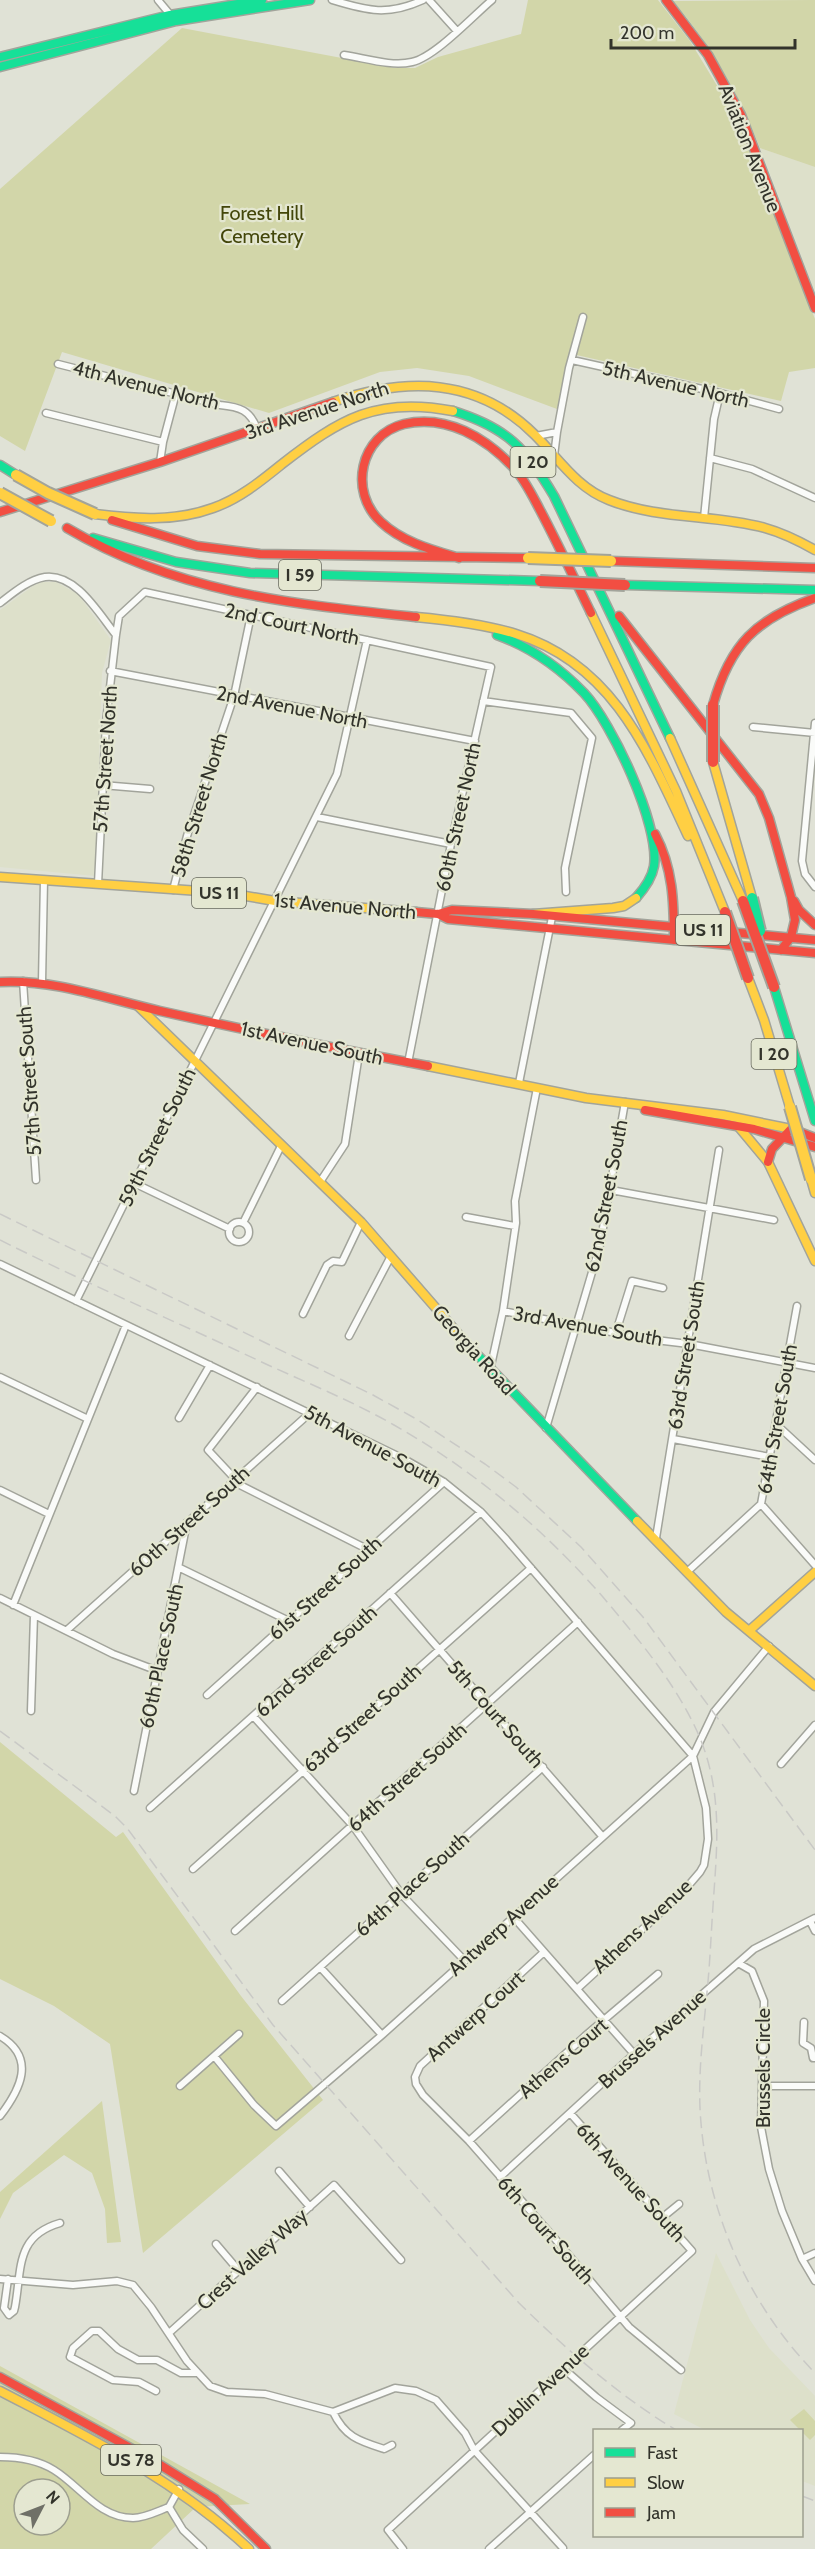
<svg xmlns="http://www.w3.org/2000/svg" width="815" height="2549" viewBox="0 0 815 2549" font-family="Cabin,sans-serif">
	<style>
		.built { fill: #dde0ca }
		.green { fill: #d2d6a9; fill-rule: evenodd }
		.lines { fill: none; stroke-linecap: round; stroke-linejoin: round }
		.street-casing { stroke: #a2a49b; stroke-width: 9 }
		.fast-casing { stroke: #a2a49b; stroke-width: 11 }
		.slow-casing { stroke: #a2a49b; stroke-width: 11 }
		.jam-casing { stroke: #a2a49b; stroke-width: 11 }
		.street { stroke: #fafbf9; stroke-width: 6 }
		.fast { stroke: #16e098; stroke-width: 8 }
		.slow { stroke: #ffcf43; stroke-width: 8 }
		.jam { stroke: #f24e42; stroke-width: 8 }
		.rail { stroke: #c9c9c6; stroke-width: 1.5; stroke-dasharray: 12 6; stroke-linecap: butt }
		.fast-bridge-casing { stroke: #a2a49b; stroke-width: 14; stroke-linecap: butt }
		.slow-bridge-casing { stroke: #a2a49b; stroke-width: 14; stroke-linecap: butt }
		.jam-bridge-casing { stroke: #a2a49b; stroke-width: 14; stroke-linecap: butt }
		.fast-bridge { stroke: #16e098; stroke-width: 10 }
		.slow-bridge { stroke: #ffcf43; stroke-width: 10 }
		.jam-bridge { stroke: #f24e42; stroke-width: 10 }
		.labels { text-anchor: middle; stroke-width: 4.5; stroke-linejoin: round; paint-order: stroke }
		.shield { fill: #e4e7d1; stroke: #67695d; stroke-width: 1.5 }
		.shield-label { font-size: 18px; font-weight: bold; fill: #32332b }
		.street-label { font-size: 20px; fill: #32332b; stroke: #e4e7d1 }
		.park-label { font-size: 20px; fill: #43460a; stroke: #e4e7d1 }
	</style>
	<rect width="100%" height="100%" fill="#e0e2d6"/>
	<path class="built" d="M 760,148 L 815,167 L 815,292 Z
		M 42,582 L 56,582 L 78,594 L 111,640 L 102,673 L 95,876 L 0,867 L 0,610 L 33,586 Z
		M 716,2253 L 750,2320 L 769,2348 L 815,2396 L 815,2486 L 802,2481 L 802,2430 L 705,2430 L 674,2414 Z"/>
	<path class="green" d="M 528,0 L 658,0 L 690,41 L 736,117 L 815,319 L 815,368 L 789,372 L 781,401 L 572,354 L 557,409 L 469,376 L 417,368 L 380,372 L 269,413 L 62,352 L 25,451 L 0,436 L 0,189 L 182,28 L 395,68 L 415,68 L 438,57 L 521,34 Z
		M 815,0 L 815,167 L 760,148 C 739,94 710,44 673,1 Z
		M 0,1742 L 116,1837 L 123,1832 L 241,1996 L 323,2100 L 143,2253 L 110,2044 L 54,2006 L 0,1979 Z
		M 102,2101 L 121,2242 L 107,2243 L 105,2209 L 92,2173 L 64,2155 L 13,2193 L 0,2219 L 0,2192 Z
		M 0,2366 L 250,2504 L 196,2507 L 151,2549 L 0,2549 ZM 24,2489 L 60,2489 L 60,2525 L 24,2525 Z
		M 804,2409 L 815,2421 L 815,2435 L 810,2440 L 790,2420 Z"/>
	<g class="lines">
		<defs>
			<path id="street" d="M 158,0 L 173,18
				M 332,0 C 368,11 388,16 423,0
				M 429,0 L 456,30
				M 344,55 C 365,58 391,67 412,62 C 435,57 473,16 492,0
				M 572,360 L 720,393 L 779,409
				M 58,364 L 220,405 C 240,407 250,410 257,429
				M 46,413 L 163,442
				M 536,436 L 557,432 L 569,368 L 583,317
				M 554,456 L 557,432
				M 710,458 L 752,469 L 815,498
				M 160,462 L 163,442 L 176,393
				M 704,518 L 714,419 L 720,393
				M 0,603 C 13,593 28,580 45,577 C 76,573 99,614 116,635
				M 110,671 L 475,741
				M 483,701 L 571,713 L 592,738 L 565,868 L 566,892
				M 815,723 L 802,861 L 805,874 L 815,887
				M 753,727 L 815,733
				M 102,785 L 150,789
				M 317,817 L 451,844
				M 98,884 L 106,722 L 116,635 L 119,616 L 145,592 L 491,667 L 451,844 L 408,1063
				M 173,890 L 187,836 L 234,696 L 251,615
				M 23,981 L 36,1180
				M 42,982 L 44,880
				M 519,1083 L 552,917
				M 320,1182 L 345,1144 L 359,1054
				M 134,1183 L 230,1229
				M 611,1190 L 774,1220
				M 466,1217 L 515,1226
				M229 1232a10 10 0 1 1 20 0a10 10 0 1 1-20 0Z
				M 243,1223 L 281,1146
				M 0,1264 L 404,1459 L 444,1482 L 481,1512 L 505,1538 L 693,1756 L 706,1808 L 708,1839 L 704,1865 L 700,1872 L 682,1893 L 577,1989
				M 76,1301 L 337,774 L 367,640
				M 503,1311 L 647,1339 L 689,1344 L 815,1368
				M 303,1314 L 327,1265 L 333,1261 L 342,1262 L 361,1222
				M 616,1332 L 632,1281 L 663,1288
				M 349,1336 L 391,1256
				M 490,1370 L 503,1311 L 516,1223 L 515,1201 L 537,1088
				M 0,1377 L 88,1419
				M 179,1418 L 210,1365
				M 777,1425 L 815,1460
				M 546,1428 L 600,1245 L 625,1102
				M 673,1439 L 770,1457
				M 236,1480 L 208,1450 L 257,1387
				M 234,1482 L 369,1550
				M 0,1490 L 49,1514
				M 761,1504 L 815,1565
				M 656,1538 L 719,1150
				M 180,1568 L 289,1621
				M 687,1572 L 761,1504 L 797,1306
				M 390,1593 L 602,1836
				M 0,1598 L 113,1654 L 158,1671
				M 13,1605 L 126,1325
				M 67,1630 L 310,1413
				M 207,1695 L 444,1482
				M 31,1711 L 34,1615
				M 254,1717 L 353,1826 L 402,1895 L 464,1960
				M 781,1764 L 815,1725
				M 134,1791 L 187,1522
				M 150,1808 L 481,1512
				M 193,1869 L 531,1568
				M 511,1918 L 516,1920 L 634,2054
				M 810,1921 L 815,1931
				M 235,1931 L 578,1622
				M 544,1952 L 420,2066 L 415,2077 L 416,2084 L 423,2095 L 469,2141 L 556,2240 L 629,2327 L 681,2370
				M 738,1963 L 752,1971 L 764,2001 L 761,2127 L 769,2169 L 782,2211 L 802,2259 L 815,2281
				M 320,1967 L 382,2035
				M 282,2001 L 543,1767
				M 804,2022 L 803,2043 L 811,2048 L 813,2058 L 815,2058
				M 0,2036 C 37,2058 20,2090 0,2116
				M 214,2056 L 254,2105 L 276,2126 L 382,2035 L 693,1756 L 714,1712 L 769,1646
				M 180,2086 L 239,2034
				M 763,2086 L 815,2086
				M 469,2141 L 585,2036 L 658,1974
				M 279,2171 L 310,2207
				M 500,2177 L 634,2054 L 754,1949 L 815,1918
				M 663,2217 L 679,2204
				M 216,2244 L 239,2271
				M 802,2259 L 815,2253
				M 0,2279 L 73,2285 L 117,2281 L 133,2285 L 151,2307 L 187,2361 L 210,2386 L 227,2392 L 265,2394 L 333,2412 L 395,2388 L 416,2391 L 436,2400 L 465,2433 L 474,2450 L 563,2548
				M 8,2279 L 4,2308 L 9,2315 L 14,2311 L 15,2307 C 22,2269 15,2236 60,2223
				M 169,2333 L 334,2185 L 401,2260
				M 564,2369 L 596,2397 L 631,2423 L 622,2430
				M 156,2391 L 139,2382 L 113,2380 L 70,2357 L 73,2348 L 92,2331 L 99,2331 L 118,2349 L 138,2360 L 157,2360 L 181,2373 L 198,2373
				M 333,2412 C 345,2437 359,2441 384,2449 L 392,2445
				M 0,2457 C 19,2457 38,2460 54,2470 C 80,2486 99,2518 133,2518 C 145,2518 158,2511 169,2507 L 179,2489
				M 169,2507 L 183,2530 L 203,2549
				M 403,2549 L 388,2530 L 692,2251 L 570,2113
				M 489,2549 L 594,2455"/>
			<path id="fast" d="M 0,57 L 170,15 L 262,0
				M 0,67 L 176,21 L 310,0
				M 453,411 C 508,428 525,448 554,496 L 670,738
				M 0,465 L 16,475
				M 93,538 L 176,562 L 250,573 L 540,581
				M 625,585 L 815,590
				M 497,635 C 530,647 560,668 584,693 C 612,723 660,825 654,866 C 652,878 644,889 636,898
				M 774,987 L 815,1121
				M 468,1345 L 637,1521"/>
			<path id="slow" d="M 333,402 C 406,377 477,377 535,435 C 559,459 577,488 609,500 C 659,520 714,514 765,528 C 783,533 799,541 815,550
				M 95,514 C 134,519 175,522 213,508 C 239,499 261,481 282,464 C 340,419 377,396 453,411
				M 591,613 L 676,791 L 725,912
				M 416,617 C 449,620 483,624 516,634 C 613,664 648,751 688,836
				M 670,738 L 743,901
				M 713,762 L 752,898
				M 0,877 L 228,893 L 275,901 L 416,912
				M 533,914 L 613,908 L 624,906 L 636,898
				M 748,978 L 764,1020 L 790,1107
				M 138,1006 L 361,1222 L 468,1345
				M 428,1066 L 586,1098 L 723,1115 L 791,1129
				M 738,1126 L 768,1162 L 815,1261
				M 811,1179 L 815,1193
				M 637,1521 L 726,1612 L 815,1686
				M 750,1630 L 815,1572
				M 0,2391 C 90,2438 175,2479 249,2549"/>
			<path id="jam" d="M 666,0 L 708,55 L 741,115 L 815,308
				M 0,512 L 160,462 L 333,402
				M 112,520 L 197,546 L 260,554 L 528,558
				M 67,528 C 177,593 292,604 416,617
				M 459,558 C 432,550 402,542 381,522 C 348,492 360,435 404,424 C 447,414 486,438 514,468 C 525,480 532,495 540,510 C 558,544 574,578 591,613
				M 611,561 L 815,568
				M 619,616 L 759,794 L 769,818 L 791,897 L 795,920 L 791,937 L 781,950
				M 713,705 C 730,644 756,619 815,598
				M 655,834 C 673,868 674,902 674,940
				M 794,901 L 799,910 L 815,925
				M 416,912 L 438,914 L 452,910 L 533,914 L 815,940
				M 438,914 L 448,919 L 815,953
				M 0,982 C 55,979 107,999 160,1011 C 249,1031 339,1049 428,1066
				M 645,1110 L 754,1129 L 815,1147
				M 792,1129 L 815,1138
				M 768,1162 L 772,1149 L 791,1129
				M 0,2377 L 149,2458 L 215,2499 L 266,2549"/>
		</defs>
		<use href="#street" class="street-casing"/>
		<use href="#fast" class="fast-casing"/>
		<use href="#slow" class="slow-casing"/>
		<use href="#jam" class="jam-casing"/>
		<use href="#street" class="street"/>
		<use href="#fast" class="fast"/>
		<use href="#slow" class="slow"/>
		<use href="#jam" class="jam"/>
		<path class="rail" d="M 0,1214 L 373,1395 L 418,1420 L 485,1464 L 516,1487 L 581,1547 L 643,1617 L 815,1850
			M 0,1240 C 88,1284 179,1323 268,1365 C 310,1384 354,1402 394,1425 C 479,1473 556,1539 618,1615 C 649,1652 681,1693 700,1738 C 723,1795 717,1847 713,1906 C 711,1935 710,1963 707,1992 C 703,2036 697,2079 701,2123 C 709,2217 750,2306 815,2373
			M 0,1731 L 115,1816 L 127,1828 L 273,2025 L 519,2303 C 568,2351 618,2395 676,2430
			M 802,2496 L 815,2501"/>
		<defs>
			<path id="fast-bridge" d="M 752,898 L 760,931"/>
			<path id="slow-bridge" d="M 16,475 L 48,493 L 95,514
				M 0,493 L 51,521
				M 528,558 L 611,561
				M 790,1107 L 811,1179"/>
			<path id="jam-bridge" d="M 540,581 L 625,585
				M 713,705 L 713,762
				M 743,901 L 774,987
				M 725,912 L 748,978"/>
		</defs>
		<use href="#fast-bridge" class="fast-bridge-casing"/>
		<use href="#slow-bridge" class="slow-bridge-casing"/>
		<use href="#jam-bridge" class="jam-bridge-casing"/>
		<use href="#fast-bridge" class="fast-bridge"/>
		<use href="#slow-bridge" class="slow-bridge"/>
		<use href="#jam-bridge" class="jam-bridge"/>
	</g>
	<g class="labels">
		<g class="shield">
			<rect x="510.5" y="447" width="45" height="30" rx="4.5"/>
			<rect x="279" y="560" width="42" height="30" rx="4.5"/>
			<rect x="192" y="878" width="54" height="30" rx="4.5"/>
			<rect x="676" y="915" width="54" height="30" rx="4.5"/>
			<rect x="751.5" y="1039" width="45" height="30" rx="4.5"/>
			<rect x="101" y="2445" width="60" height="30" rx="4.5"/>
		</g>
		<g class="shield-label">
			<text x="533" y="468">I 20</text>
			<text x="300" y="581">I 59</text>
			<text x="219" y="899">US 11</text>
			<text x="703" y="936">US 11</text>
			<text x="774" y="1060">I 20</text>
			<text x="131" y="2466">US 78</text>
		</g>
		<g class="street-label">
			<text transform="translate(750 148) rotate(68)" y="7">Aviation Avenue</text>
			<text transform="translate(676 384) rotate(13)" y="7">5th Avenue North</text>
			<text transform="translate(146 385) rotate(14)" y="7">4th Avenue North</text>
			<text transform="translate(317 410) rotate(-18)" y="7">3rd Avenue North</text>
			<text transform="translate(292 624) rotate(12)" y="7">2nd Court North</text>
			<text transform="translate(292 707) rotate(11)" y="7">2nd Avenue North</text>
			<text transform="translate(105 759) rotate(-86)" y="7">57th Street North</text>
			<text transform="translate(199 805) rotate(-73)" y="7">58th Street North</text>
			<text transform="translate(458 817) rotate(-78)" y="7">60th Street North</text>
			<text transform="translate(345 906) rotate(5)" y="7">1st Avenue North</text>
			<text transform="translate(312 1043) rotate(12)" y="7">1st Avenue South</text>
			<text transform="translate(29 1081) rotate(-94)" y="7">57th Street South</text>
			<text transform="translate(157 1137) rotate(-64)" y="7">59th Street South</text>
			<text transform="translate(606 1196) rotate(-79)" y="7">62nd Street South</text>
			<text transform="translate(588 1326) rotate(10)" y="7">3rd Avenue South</text>
			<text transform="translate(474 1350) rotate(48)" y="7">Georgia Road</text>
			<text transform="translate(686 1355) rotate(-81)" y="7">63rd Street South</text>
			<text transform="translate(777 1419) rotate(-80)" y="7">64th Street South</text>
			<text transform="translate(373 1446) rotate(28)" y="7">5th Avenue South</text>
			<text transform="translate(189 1521) rotate(-42)" y="7">60th Street South</text>
			<text transform="translate(325 1588) rotate(-42)" y="7">61st Street South</text>
			<text transform="translate(161 1656) rotate(-78)" y="7">60th Place South</text>
			<text transform="translate(316 1661) rotate(-42)" y="7">62nd Street South</text>
			<text transform="translate(496 1714) rotate(49)" y="7">5th Court South</text>
			<text transform="translate(362 1718) rotate(-42)" y="7">63rd Street South</text>
			<text transform="translate(407 1777) rotate(-42)" y="7">64th Street South</text>
			<text transform="translate(412 1884) rotate(-42)" y="7">64th Place South</text>
			<text transform="translate(503 1925) rotate(-42)" y="7">Antwerp Avenue</text>
			<text transform="translate(642 1926) rotate(-43)" y="7">Athens Avenue</text>
			<text transform="translate(475 2016) rotate(-42)" y="7">Antwerp Court</text>
			<text transform="translate(652 2039) rotate(-42)" y="7">Brussels Avenue</text>
			<text transform="translate(563 2058) rotate(-41)" y="7">Athens Court</text>
			<text transform="translate(763 2068) rotate(-90)" y="7">Brussels Circle</text>
			<text transform="translate(631 2182) rotate(48)" y="7">6th Avenue South</text>
			<text transform="translate(546 2230) rotate(49)" y="7">6th Court South</text>
			<text transform="translate(252 2259) rotate(-42)" y="7">Crest Valley Way</text>
			<text transform="translate(540 2390) rotate(-43)" y="7">Dublin Avenue</text>
		</g>
		<g class="park-label">
			<text x="262" y="220">Forest Hill<tspan x="262" dy="23">Cemetery</tspan></text>
		</g>
	</g>
	<rect x="593" y="2429" width="210" height="108" fill="#e4e7d1" stroke="#9d9f8f" stroke-width="1.5"/>
	<rect x="605" y="2448" width="30" height="9" fill="#16e098" stroke="#9d9f8f" stroke-width="1.5"/>
	<text x="647" y="2459" font-size="18" fill="#32332b">Fast</text>
	<rect x="605" y="2478" width="30" height="9" fill="#ffcf43" stroke="#9d9f8f" stroke-width="1.5"/>
	<text x="647" y="2489" font-size="18" fill="#32332b">Slow</text>
	<rect x="605" y="2508" width="30" height="9" fill="#f24e42" stroke="#9d9f8f" stroke-width="1.5"/>
	<text x="647" y="2519" font-size="18" fill="#32332b">Jam</text>
	<g transform="translate(42 2507) rotate(48)"><circle r="28" fill="#e4e7d1" stroke="#9d9f8f" stroke-width="1.5"/>
	<path d="M0-4.5L10 22L0 15L-10 22Z" fill="#6f7067"/>
	<text y="-9" font-size="16" font-weight="bold" text-anchor="middle" fill="#32332b">N</text>
	</g>
	<path d="M611 39v9h184v-9" fill="none" stroke="#32332b" stroke-width="3"/>
	<text x="620" y="39" font-size="18" fill="#32332b" stroke="#e4e7d1" stroke-width="4.5" paint-order="stroke">200 m</text>
</svg>
